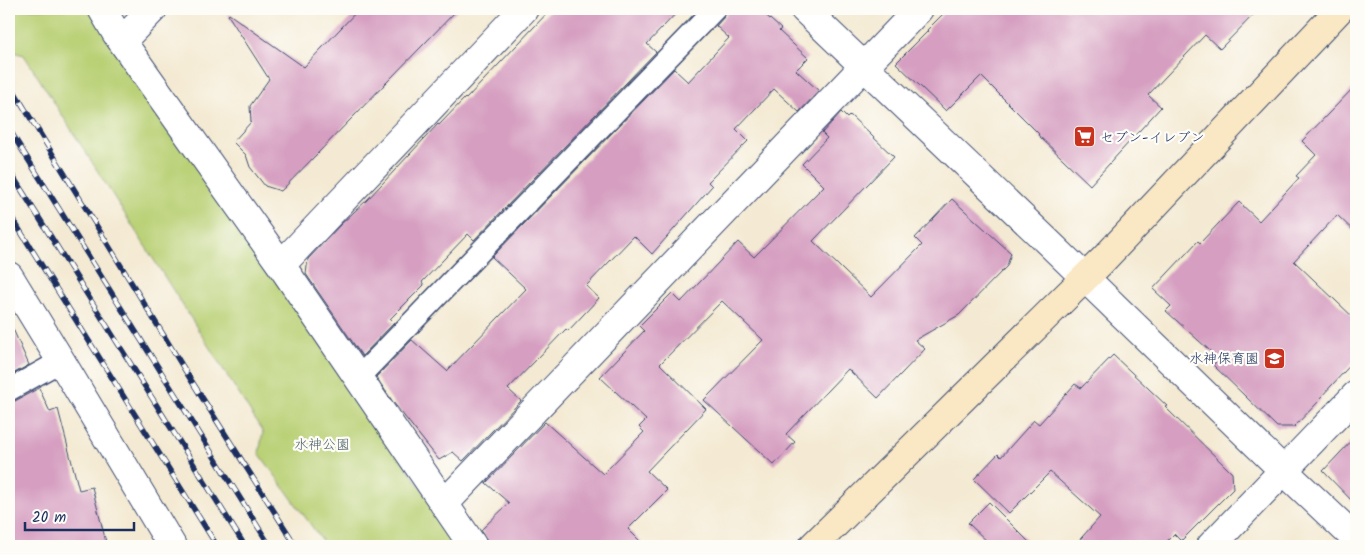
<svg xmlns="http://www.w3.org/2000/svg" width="1365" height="555" viewBox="0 0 1365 555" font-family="Kalam,'Klee One',sans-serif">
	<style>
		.green { fill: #b9d074; stroke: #6a8069 }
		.building { fill: #d69fc1 }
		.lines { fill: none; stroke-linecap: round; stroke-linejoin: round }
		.lane-casing { stroke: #3c4b70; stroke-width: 24 }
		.street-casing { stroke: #3c4b70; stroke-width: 30 }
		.secondary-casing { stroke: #3c4b70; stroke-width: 30 }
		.lane { stroke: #fff; stroke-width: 21 }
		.street { stroke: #fff; stroke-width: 28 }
		.secondary { stroke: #fae7c3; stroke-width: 28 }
		.rail-casing { stroke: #1b2f5e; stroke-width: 5.5 }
		.rail { stroke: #fdfcf7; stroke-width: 4; stroke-dasharray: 11; stroke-linecap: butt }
		.labels { text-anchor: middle; stroke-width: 4.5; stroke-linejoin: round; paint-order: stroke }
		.poi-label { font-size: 14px; fill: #1b2f5e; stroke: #fdfcf7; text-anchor: start }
		.park-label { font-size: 14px; fill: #4a5f65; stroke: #fdfcf7 }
	</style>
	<rect width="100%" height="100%" fill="#fdfcf7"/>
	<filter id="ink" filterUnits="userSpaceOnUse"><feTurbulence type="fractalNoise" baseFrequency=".02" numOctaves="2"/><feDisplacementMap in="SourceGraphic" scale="10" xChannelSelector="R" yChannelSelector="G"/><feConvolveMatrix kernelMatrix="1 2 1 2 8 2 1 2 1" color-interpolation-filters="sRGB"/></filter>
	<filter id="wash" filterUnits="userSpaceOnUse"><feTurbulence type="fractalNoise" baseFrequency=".0096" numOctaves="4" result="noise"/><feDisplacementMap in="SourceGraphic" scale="20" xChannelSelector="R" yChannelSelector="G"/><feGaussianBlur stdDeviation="1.12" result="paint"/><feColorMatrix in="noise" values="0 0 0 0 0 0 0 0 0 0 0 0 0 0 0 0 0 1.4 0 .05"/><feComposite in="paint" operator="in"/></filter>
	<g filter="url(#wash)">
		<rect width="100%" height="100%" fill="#f4ead3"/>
		<path class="green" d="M 9,9 L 90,9 L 461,546 L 326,546 L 259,453 L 263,432 L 24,55 L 9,51 Z"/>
		<g id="blocks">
			<path class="building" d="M 359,9 L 458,9 L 281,191 L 265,186 L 250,167 L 246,155 L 233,142 L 251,122 L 250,106 L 269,79 L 228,15 L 229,14 L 304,67 Z
				M 551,9 L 680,9 L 647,44 L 656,52 L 474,240 L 468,234 L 422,282 L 424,285 L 390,319 L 394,323 L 362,356 L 306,274 L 308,259 L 341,224 L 367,200 L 438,124 L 439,125 L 465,98 L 466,99 Z
				M 727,9 L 759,9 L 781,29 L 779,31 L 808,58 L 796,70 L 819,91 L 799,112 L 774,89 L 736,129 L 748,141 L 708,182 L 712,186 L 652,254 L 634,236 L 586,286 L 599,298 L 568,331 L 566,329 L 508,389 L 521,401 L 463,461 L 453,452 L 439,460 L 393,402 L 376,377 L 412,340 L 447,371 L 526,289 L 492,257 L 674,69 L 688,82 L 729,38 L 716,26 L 724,17 L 727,12 Z
				M 948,9 L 1259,9 L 1220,49 L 1205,35 L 1148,95 L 1161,107 L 1090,185 L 1038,135 L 1039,134 L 981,76 L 946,111 L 896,63 L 928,31 L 927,30 Z
				M 1356,85 L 1356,233 L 1337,215 L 1294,261 L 1356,320 L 1356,359 L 1320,398 L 1321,399 L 1294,427 L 1277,427 L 1213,365 L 1219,359 L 1166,311 L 1171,306 L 1153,289 L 1198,241 L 1200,243 L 1239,202 L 1259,221 L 1299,178 L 1296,176 L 1316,155 L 1302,141 Z
				M 841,112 L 847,118 L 850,115 L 894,157 L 813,241 L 871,297 L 922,245 L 915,238 L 952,199 L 1011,253 L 1007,266 L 959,315 L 915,340 L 925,349 L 878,398 L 848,369 L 786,434 L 795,442 L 774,465 L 704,400 L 763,340 L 722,301 L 660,364 L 706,409 L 647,471 L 667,490 L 628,529 L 645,546 L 492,546 L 488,542 L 481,530 L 509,503 L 486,483 L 545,422 L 603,474 L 644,432 L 639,427 L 646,420 L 600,377 L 644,331 L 639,326 L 672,293 L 681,302 L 738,242 L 754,257 L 824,186 L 802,164 L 827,138 L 822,133 Z
				M 9,320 L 29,365 L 9,376 Z
				M 1113,355 L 1167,406 L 1165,407 L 1232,473 L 1233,489 L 1181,541 L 1174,534 L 1162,546 L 1074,546 L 1100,517 L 1050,472 L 1009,513 L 974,479 L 998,454 L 1001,457 L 1034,420 L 1039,424 L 1075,384 L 1081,388 Z
				M 39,388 L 50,412 L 58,409 L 79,490 L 92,487 L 107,546 L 9,546 L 9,402 L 15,401 Z
				M 1356,436 L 1356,505 L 1323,471 Z
				M 989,502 L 1033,546 L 992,546 L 968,523 Z"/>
		</g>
	</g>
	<g filter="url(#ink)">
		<use href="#blocks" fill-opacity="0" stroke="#3c4b70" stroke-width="1"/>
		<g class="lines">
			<defs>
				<path id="lane" d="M 358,378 L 715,9
					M 9,390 L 61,361"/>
				<path id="street" d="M 102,9 L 116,33 L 281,265 L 473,546
					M 804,9 L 1050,244 L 1284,471 L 1356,539
					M 122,41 L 153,9
					M 281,265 L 524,9
					M 9,276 L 61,361 L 172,546
					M 444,504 L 919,9
					M 1211,546 L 1356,395"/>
				<path id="secondary" d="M 813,546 L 1102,261 L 1340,9"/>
			</defs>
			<use href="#lane" class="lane-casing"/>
			<use href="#street" class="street-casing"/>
			<use href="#secondary" class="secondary-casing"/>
			<use href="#lane" class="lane"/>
			<use href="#street" class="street"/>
			<use href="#secondary" class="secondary"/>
			<defs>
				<path id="rail" d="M 9,83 L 191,380 L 296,546
					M 9,129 L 270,546
					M 9,170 L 245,546
					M 9,213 L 217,546"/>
			</defs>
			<use href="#rail" class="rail-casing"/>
			<use href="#rail" class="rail"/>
		</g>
	</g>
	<defs>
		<symbol id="supermarket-square" viewBox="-11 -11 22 22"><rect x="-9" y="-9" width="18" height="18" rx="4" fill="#c8321e" stroke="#fdfcf7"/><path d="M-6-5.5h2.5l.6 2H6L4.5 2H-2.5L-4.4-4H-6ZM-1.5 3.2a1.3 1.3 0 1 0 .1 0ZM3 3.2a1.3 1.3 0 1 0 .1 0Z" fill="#fff"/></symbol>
		<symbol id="school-square" viewBox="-11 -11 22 22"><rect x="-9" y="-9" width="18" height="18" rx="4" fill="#c8321e" stroke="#fdfcf7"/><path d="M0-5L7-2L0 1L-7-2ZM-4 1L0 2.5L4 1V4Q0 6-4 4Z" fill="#fff"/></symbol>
	</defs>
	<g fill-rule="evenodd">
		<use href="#supermarket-square" x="1072" y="124" width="25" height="25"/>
		<use href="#school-square" x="1262" y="346" width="25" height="25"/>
	</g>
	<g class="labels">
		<g class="poi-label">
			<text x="1100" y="142">セブン-イレブン</text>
			<text x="1259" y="363" text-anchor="end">水神保育園</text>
		</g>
		<g class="park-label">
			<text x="322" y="449">水神公園</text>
		</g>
	</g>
	<rect width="1365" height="555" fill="none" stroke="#fdfcf7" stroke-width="30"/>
	<path d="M25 522v8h109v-8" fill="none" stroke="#1b2f5e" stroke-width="2.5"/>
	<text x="32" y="522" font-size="15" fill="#1b2f5e" stroke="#fdfcf7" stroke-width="4" paint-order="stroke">20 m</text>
</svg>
